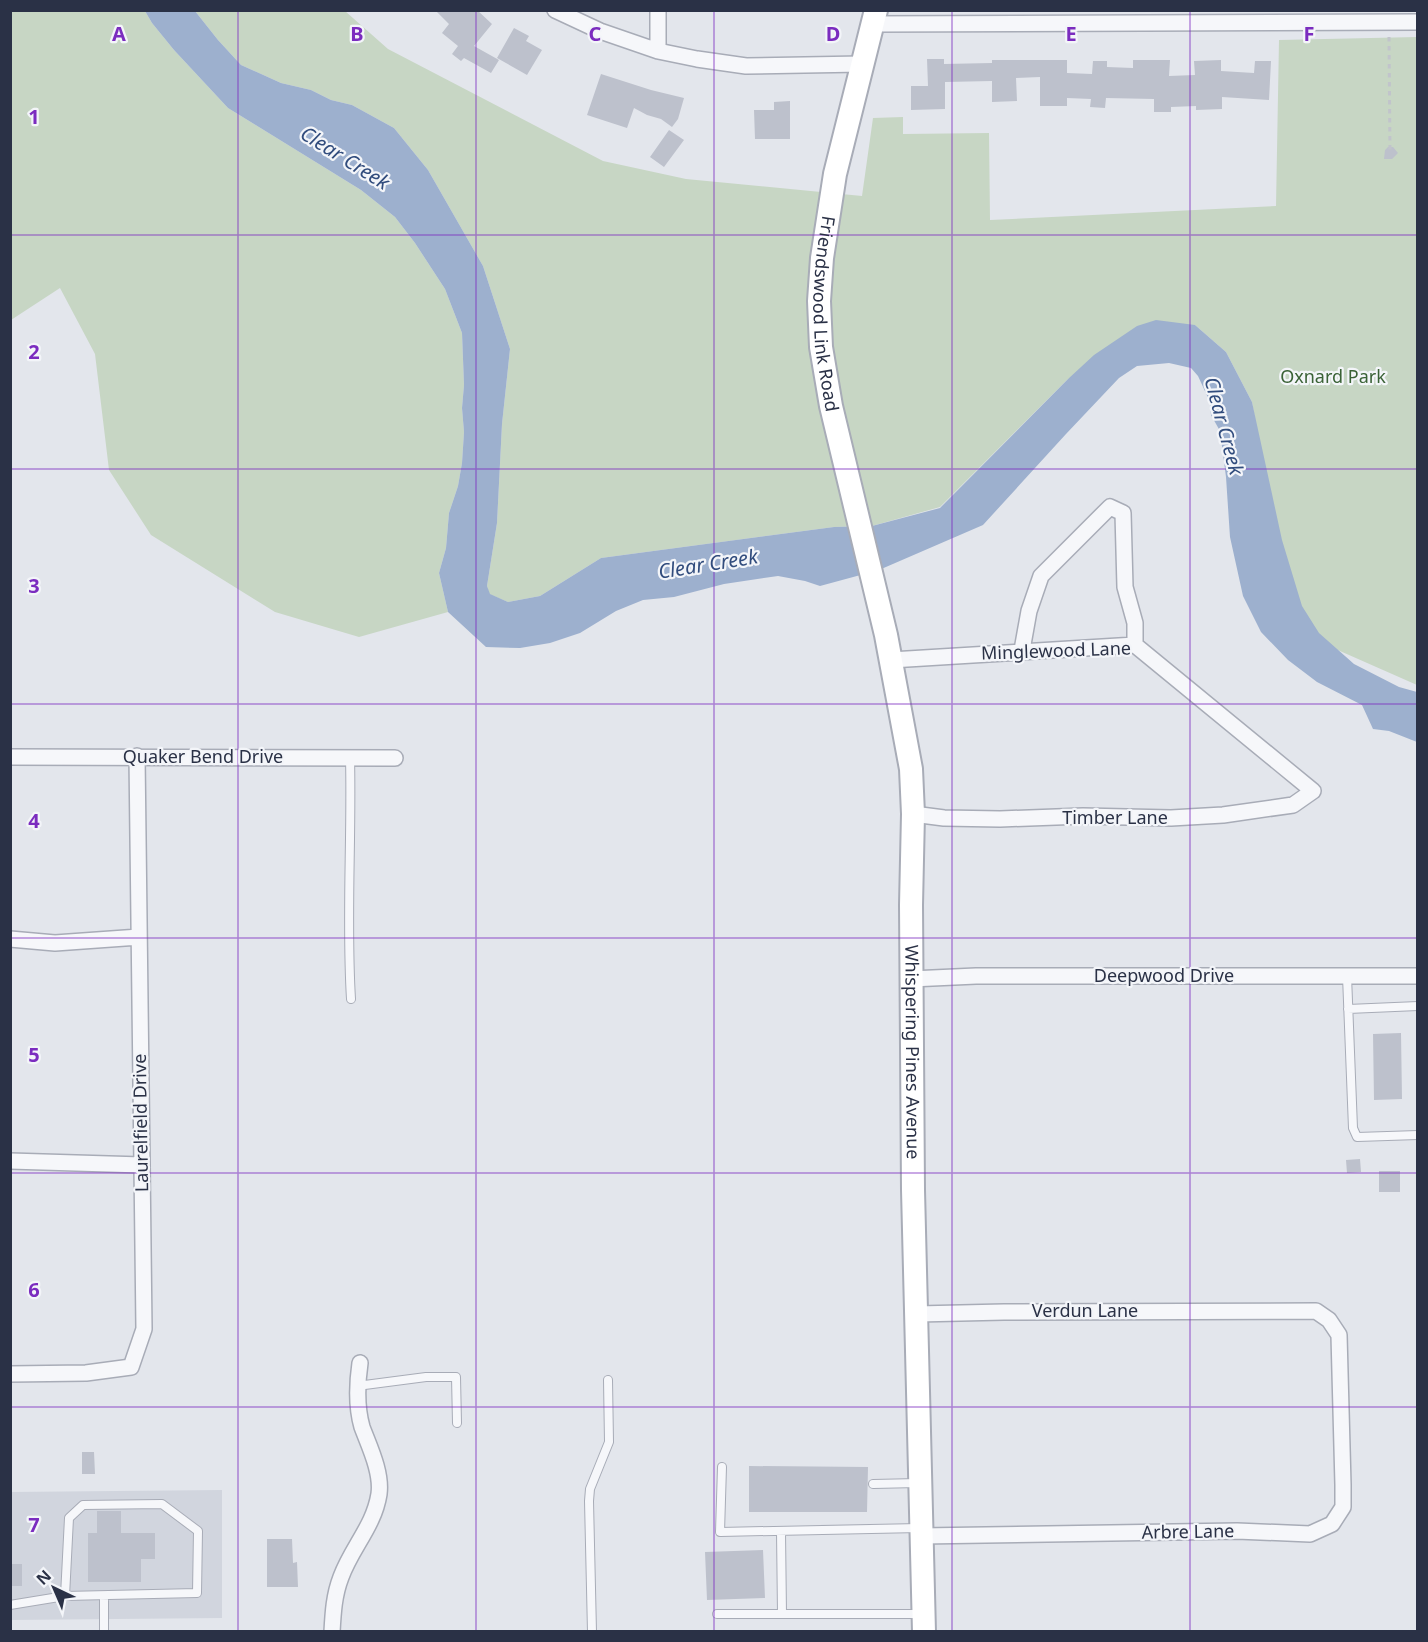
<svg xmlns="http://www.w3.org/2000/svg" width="1428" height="1642" viewBox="0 0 1428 1642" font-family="'Noto Sans',sans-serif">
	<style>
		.built { fill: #d1d5de }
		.green { fill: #c7d6c4 }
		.water { fill: #9db0ce }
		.building { fill: #bdc1cc }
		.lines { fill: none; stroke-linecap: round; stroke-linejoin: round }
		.lane-casing { stroke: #a8acb7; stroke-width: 10 }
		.street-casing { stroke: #a8acb7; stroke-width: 18 }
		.secondary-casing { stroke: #a8acb7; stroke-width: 26 }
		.path { stroke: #c1c4cb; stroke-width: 3; stroke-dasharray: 4.5 4.5; stroke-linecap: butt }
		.lane { stroke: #f6f7fa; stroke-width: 8 }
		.street { stroke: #f6f7fa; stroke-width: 15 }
		.secondary { stroke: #fff; stroke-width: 22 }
		.grid { fill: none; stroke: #7b2cbf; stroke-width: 1.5; stroke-opacity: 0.55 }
		.labels { text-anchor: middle; stroke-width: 4.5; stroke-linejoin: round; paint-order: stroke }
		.street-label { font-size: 18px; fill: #2a3146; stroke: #f3f5f9 }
		.park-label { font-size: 18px; fill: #3a6236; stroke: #f3f5f9 }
		.water-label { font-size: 20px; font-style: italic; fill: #314c7d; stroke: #f3f5f9 }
		.grid-label { font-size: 20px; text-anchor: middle; font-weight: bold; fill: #7b2cbf; stroke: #f3f5f9; stroke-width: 4.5; stroke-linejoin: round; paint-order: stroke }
	</style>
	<rect width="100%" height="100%" fill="#e3e6ec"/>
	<path class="built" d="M 222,1490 L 222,1618 L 11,1620 L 10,1492 Z"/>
	<path class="green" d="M 11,11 L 145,11 L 152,23 L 174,50 L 228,108 L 361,190 L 395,217 L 415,243 L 445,289 L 462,333 L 464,385 L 462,408 L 464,432 L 462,463 L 458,486 L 449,513 L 446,548 L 439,573 L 448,612 L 359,637 L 275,612 L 151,535 L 109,470 L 95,354 L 60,288 L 11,320 Z
		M 195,11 L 345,11 L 388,49 L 603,161 L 686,179 L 862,196 L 873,118 L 903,117 L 903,134 L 989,133 L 990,220 L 1276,206 L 1279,40 L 1417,37 L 1417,685 L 1315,640 L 1283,576 L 1252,402 L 1226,352 L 1195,325 L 1068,379 L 940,507 L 872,526 L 834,527 L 601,558 L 540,596 L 508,602 L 489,594 L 487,586 L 497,523 L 502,424 L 510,349 L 483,266 L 428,170 L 394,128 L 352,105 L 331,100 L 311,90 L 281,83 L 241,65 L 218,40 Z"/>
	<path class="water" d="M 145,11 L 195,11 L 218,40 L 241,65 L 281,83 L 311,90 L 331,100 L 352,105 L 394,128 L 428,170 L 483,266 L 510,349 L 502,424 L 497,523 L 487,586 L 490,594 L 508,602 L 540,596 L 601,558 L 834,527 L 872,526 L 940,508 L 1068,379 L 1094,355 L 1137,326 L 1156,320 L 1195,325 L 1226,352 L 1252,402 L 1282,540 L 1302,606 L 1319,633 L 1354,664 L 1399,687 L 1417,692 L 1417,742 L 1389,731 L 1373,729 L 1362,705 L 1317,682 L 1288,660 L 1261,632 L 1243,596 L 1230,537 L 1226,477 L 1220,431 L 1211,415 L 1210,402 L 1198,376 L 1191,368 L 1169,363 L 1137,366 L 1119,378 L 1066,434 L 983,525 L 879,570 L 820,586 L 805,581 L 778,576 L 724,584 L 674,597 L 643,600 L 616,611 L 580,633 L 550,643 L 520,648 L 486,647 L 448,612 L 439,573 L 446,548 L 449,513 L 458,486 L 462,463 L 464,432 L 462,408 L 464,385 L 462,333 L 445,289 L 415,243 L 395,217 L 361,190 L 228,108 L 174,50 L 152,23 Z"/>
	<path class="building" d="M 435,10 L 477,10 L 492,24 L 474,46 L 499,60 L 491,73 L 464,58 L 461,61 L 452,54 L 458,46 L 442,33 L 449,24 Z
		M 514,28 L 529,36 L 526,41 L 542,50 L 527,75 L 497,58 Z
		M 927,59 L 944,59 L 944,64 L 992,63 L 992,60 L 1067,60 L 1067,73 L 1092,74 L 1093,61 L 1107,61 L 1107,67 L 1133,68 L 1133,60 L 1170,60 L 1169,76 L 1195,75 L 1194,61 L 1221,60 L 1221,71 L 1254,73 L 1255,61 L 1271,61 L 1269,100 L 1222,97 L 1222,109 L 1196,110 L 1196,106 L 1171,107 L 1171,112 L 1154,112 L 1154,99 L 1106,98 L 1105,108 L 1090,107 L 1091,99 L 1067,98 L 1067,106 L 1040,106 L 1040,77 L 1016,78 L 1017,101 L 992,102 L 992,81 L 945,82 L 945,109 L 911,110 L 911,86 L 928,86 Z
		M 601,74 L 651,90 L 684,98 L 678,119 L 672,127 L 661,119 L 647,115 L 634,108 L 627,128 L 587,115 Z
		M 790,101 L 790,139 L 755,139 L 754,110 L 774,110 L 774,102 Z
		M 669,130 L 684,140 L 664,167 L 650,157 Z
		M 1388,147 L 1393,147 L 1398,153 L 1392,159 L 1384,159 L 1385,150 Z
		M 1401,1033 L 1402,1099 L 1374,1100 L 1373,1034 Z
		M 1360,1159 L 1361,1172 L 1347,1173 L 1346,1160 Z
		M 1379,1171 L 1400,1171 L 1400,1192 L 1379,1192 Z
		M 82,1452 L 94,1452 L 95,1474 L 82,1474 Z
		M 749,1466 L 868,1467 L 867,1512 L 749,1512 Z
		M 97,1511 L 121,1511 L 121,1533 L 155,1533 L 155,1559 L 141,1559 L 141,1582 L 88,1582 L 88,1533 L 97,1533 Z
		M 267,1539 L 292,1539 L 293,1563 L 297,1562 L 298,1587 L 267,1587 Z
		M 763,1550 L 765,1598 L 707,1600 L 705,1552 Z
		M 10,1564 L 22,1564 L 22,1586 L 10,1586 Z"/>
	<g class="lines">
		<defs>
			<path id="lane" d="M 350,758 C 352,838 346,919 351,999
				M 1347,976 L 1353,1128 L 1357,1137 L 1418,1135
				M 1348,1009 L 1418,1006
				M 357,1386 L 426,1377 L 456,1377 L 457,1423
				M 722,1467 L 720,1532 L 920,1528
				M 873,1484 L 918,1483
				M 781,1532 L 782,1614
				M 10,1605 L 65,1596 L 197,1593 L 198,1531 L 162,1504 L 83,1505 L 69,1518 L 65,1596
				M 717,1614 L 923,1614
				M 104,1632 L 104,1596
				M 592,1632 L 589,1501 L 590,1489 L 609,1442 L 608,1380"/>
			<path id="street" d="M 555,10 L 600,31 L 658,51 L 697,59 L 746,66 L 862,64
				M 874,24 L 1418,22
				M 658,51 L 658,10
				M 1022,650 L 1029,611 L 1041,576 L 1110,507 L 1123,513 L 1125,587 L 1135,623 L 1135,645
				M 891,660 L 1135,645 L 1313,791 L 1293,805 L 1223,815 L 1171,818 L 1083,816 L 1000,819 L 944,818 L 913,814
				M 10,757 L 395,758
				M 10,939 L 55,943 L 139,937
				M 911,979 L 976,976 L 1418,976
				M 10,1161 L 142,1165
				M 917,1314 L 1004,1312 L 1316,1311 L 1329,1320 L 1339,1335 L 1343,1485 L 1343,1507 L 1332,1524 L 1310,1534 L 1237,1531 L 921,1536
				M 10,1374 L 86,1373 L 131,1367 L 144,1329 L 137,756
				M 332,1632 C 333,1613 334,1595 341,1577 C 352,1547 374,1526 379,1494 C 382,1472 369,1446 362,1427 C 356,1406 357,1384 360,1363"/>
			<g id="secondary">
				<path id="s1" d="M 876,10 L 835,174 L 822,258 L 819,301 L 821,347 L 831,406 L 886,635 L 911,769 L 913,814 L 911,905 L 913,1190 L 924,1632"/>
			</g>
		</defs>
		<use href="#lane" class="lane-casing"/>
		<use href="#street" class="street-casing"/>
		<use href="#secondary" class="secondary-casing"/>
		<path class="path" d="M 1389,37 L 1390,153"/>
		<use href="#lane" class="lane"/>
		<use href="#street" class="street"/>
		<use href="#secondary" class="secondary"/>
	</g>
	<path class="grid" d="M 238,10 L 238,1632M 476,10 L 476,1632M 714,10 L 714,1632M 952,10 L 952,1632M 1190,10 L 1190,1632M 10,235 L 1418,235M 10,469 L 1418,469M 10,704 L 1418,704M 10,938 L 1418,938M 10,1173 L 1418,1173M 10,1407 L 1418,1407"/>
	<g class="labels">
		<g class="street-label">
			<text dy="6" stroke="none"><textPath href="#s1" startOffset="310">Friendswood Link Road</textPath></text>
			<text transform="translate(1056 651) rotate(-2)" y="6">Minglewood Lane</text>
			<text x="203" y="763">Quaker Bend Drive</text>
			<text x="1115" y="824">Timber Lane</text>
			<text x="1164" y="982">Deepwood Drive</text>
			<text dy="6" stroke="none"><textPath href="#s1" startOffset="1058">Whispering Pines Avenue</textPath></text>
			<text transform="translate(141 1123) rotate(-91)" y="6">Laurelfield Drive</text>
			<text x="1085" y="1317">Verdun Lane</text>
			<text transform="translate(1188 1532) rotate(-1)" y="6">Arbre Lane</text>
		</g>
		<g class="park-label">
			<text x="1333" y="383">Oxnard Park</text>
		</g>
		<g class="water-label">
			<text transform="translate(345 158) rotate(32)" y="7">Clear Creek</text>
			<text transform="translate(1224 426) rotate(75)" y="7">Clear Creek</text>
			<text transform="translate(708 564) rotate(-9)" y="7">Clear Creek</text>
		</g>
	</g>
	<g class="grid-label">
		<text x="119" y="41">A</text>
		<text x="357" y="41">B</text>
		<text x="595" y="41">C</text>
		<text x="833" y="41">D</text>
		<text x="1071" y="41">E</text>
		<text x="1309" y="41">F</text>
		<text x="34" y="124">1</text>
		<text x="34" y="359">2</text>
		<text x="34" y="593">3</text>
		<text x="34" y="828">4</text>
		<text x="34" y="1062">5</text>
		<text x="34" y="1297">6</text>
		<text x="34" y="1532">7</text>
	</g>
	<rect width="1428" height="1642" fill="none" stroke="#2a3146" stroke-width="24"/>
	<g transform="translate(54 1588) rotate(316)" stroke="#f3f5f9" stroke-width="4.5" paint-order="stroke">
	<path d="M0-4.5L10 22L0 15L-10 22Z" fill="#2a3146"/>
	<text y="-9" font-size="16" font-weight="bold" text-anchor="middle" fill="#2a3146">N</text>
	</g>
</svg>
